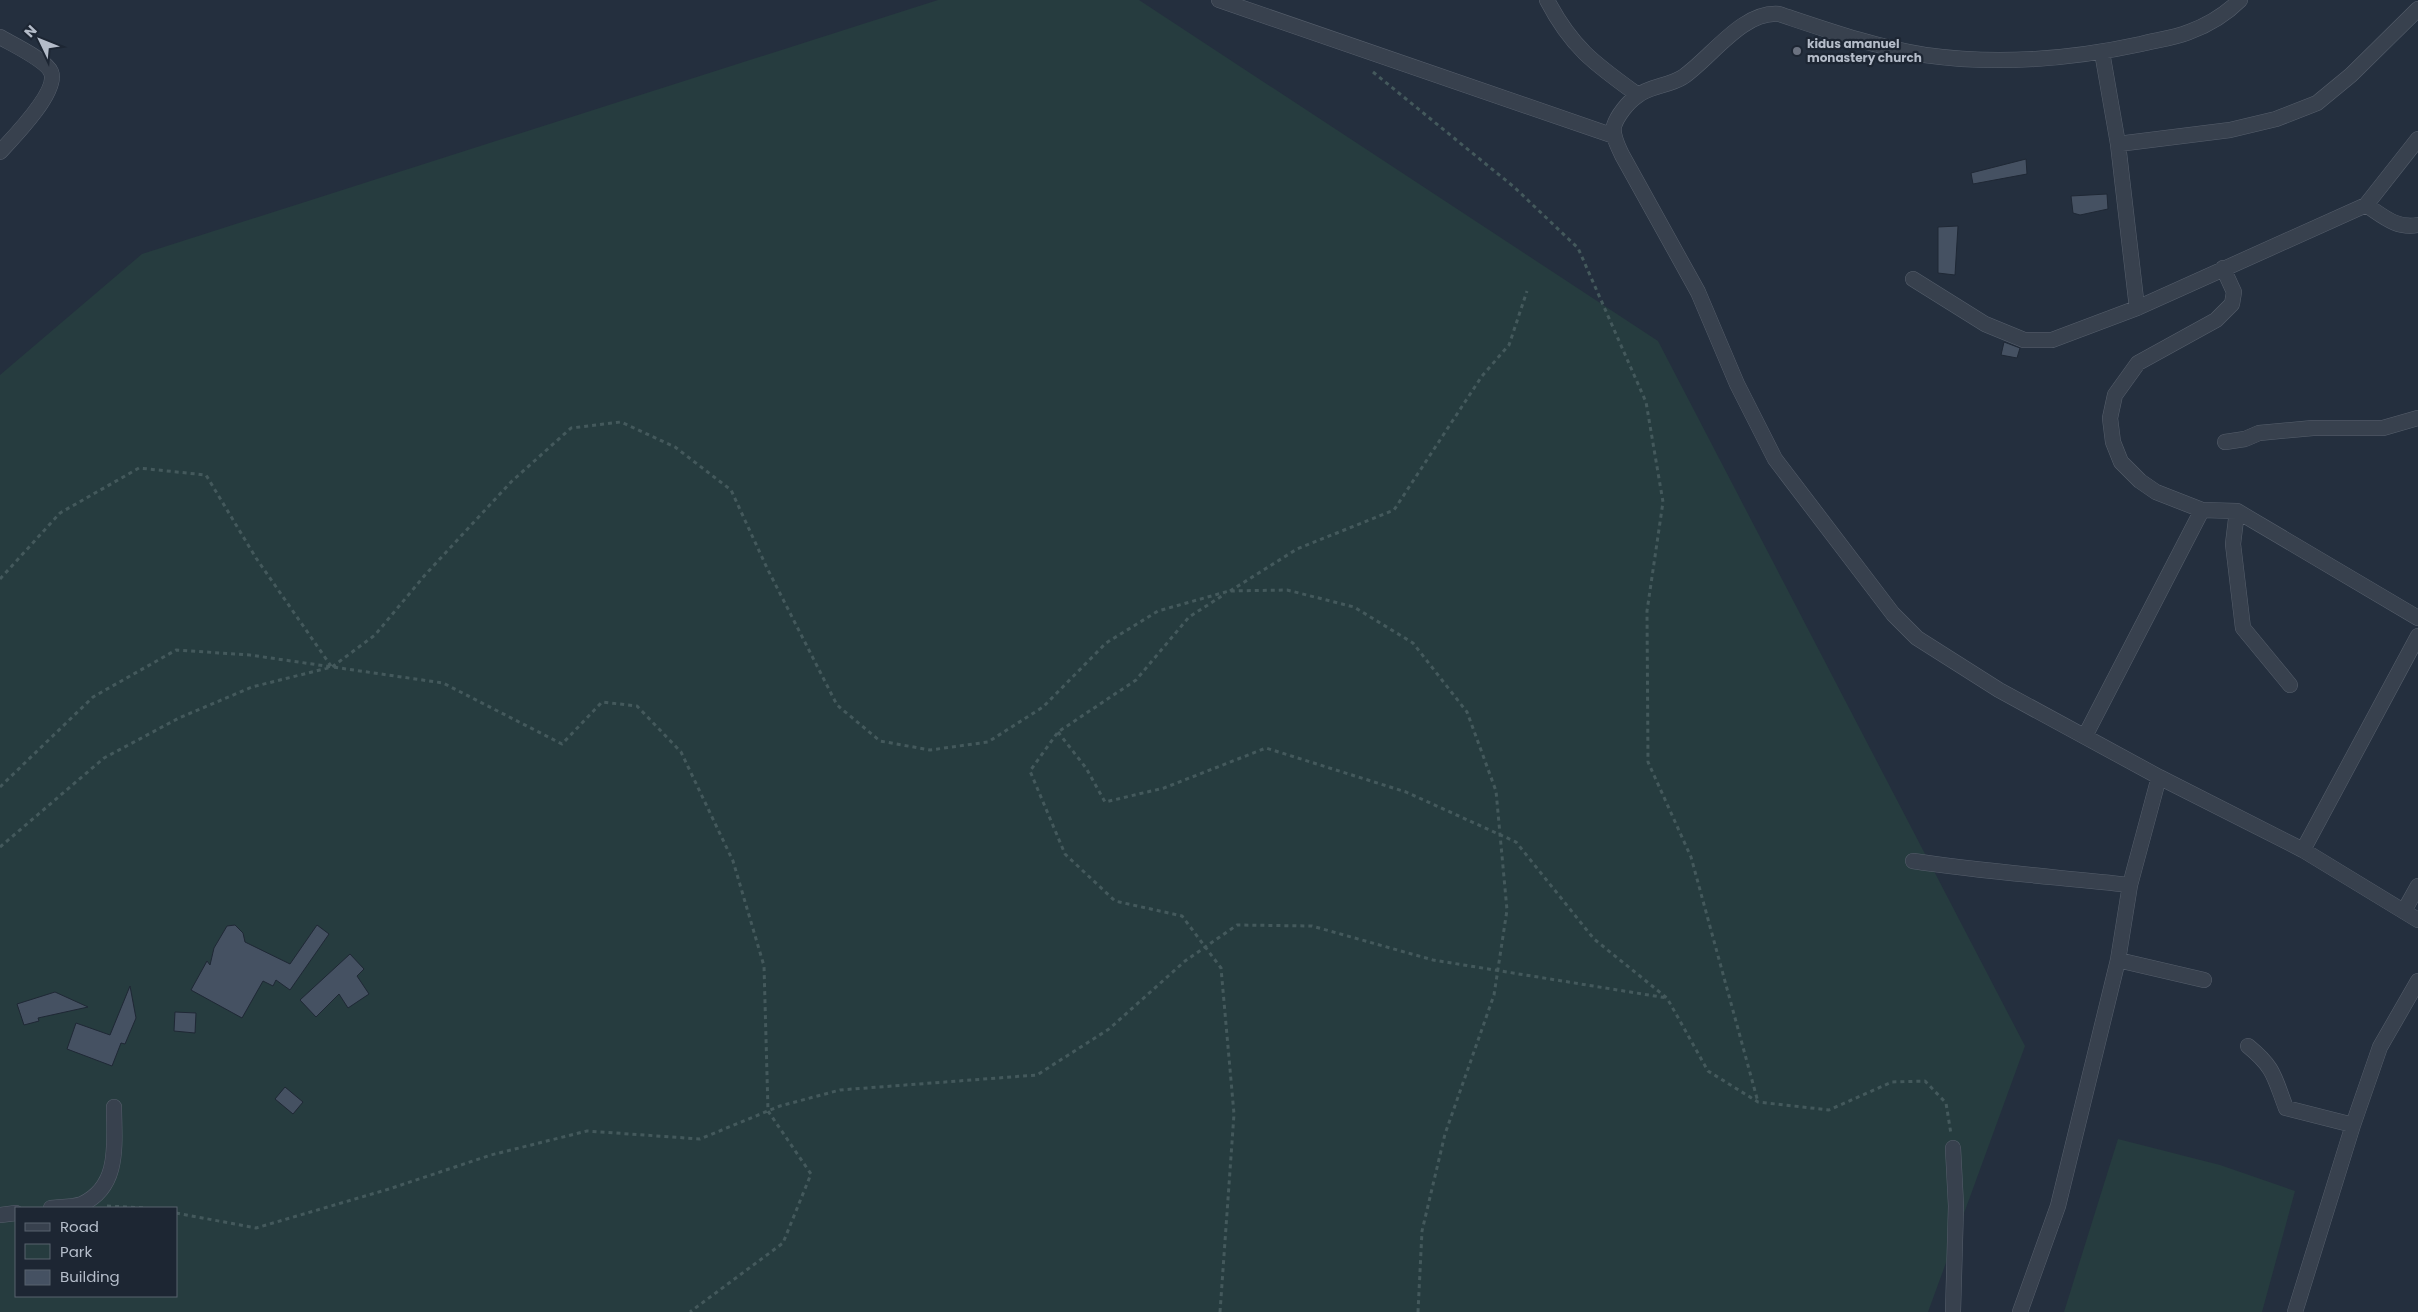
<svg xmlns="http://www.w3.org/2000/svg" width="2418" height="1312" viewBox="0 0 2418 1312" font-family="Poppins,sans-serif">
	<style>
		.green { fill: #263c3f; fill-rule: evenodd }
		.building { fill: #455162; stroke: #1f2835 }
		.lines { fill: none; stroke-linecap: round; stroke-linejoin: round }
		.street-casing { stroke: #565f6c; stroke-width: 16 }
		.path { stroke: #44595c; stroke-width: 3; stroke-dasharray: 4 4; stroke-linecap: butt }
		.street { stroke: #38414e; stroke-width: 15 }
		.worship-dot { fill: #6b7280; stroke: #1d2633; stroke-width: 2 }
		.labels { text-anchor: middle; stroke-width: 4.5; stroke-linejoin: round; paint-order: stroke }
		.poi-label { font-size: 12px; font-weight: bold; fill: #b4bcc9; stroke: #1d2633; text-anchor: start }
	</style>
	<rect width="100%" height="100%" fill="#242f3e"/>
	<path class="green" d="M 938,0 L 1139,0 L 1658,341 L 2025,1046 L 1928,1312 L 0,1312 L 0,375 L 142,254 ZM 16,1208 L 176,1208 L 176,1296 L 16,1296 Z
		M 2118,1139 L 2220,1165 L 2295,1191 L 2262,1312 L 2064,1312 Z"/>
	<path class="building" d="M 2026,159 L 2027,174 L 1973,184 L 1971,173 Z
		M 2107,194 L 2108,209 L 2080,215 L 2073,213 L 2071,196 Z
		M 1958,226 L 1955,275 L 1938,273 L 1938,227 Z
		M 2004,342 L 2020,348 L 2017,358 L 2001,355 Z
		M 235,925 L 243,933 L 245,942 L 290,964 L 317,925 L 329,934 L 290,990 L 276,980 L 273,986 L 263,981 L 242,1018 L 191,990 L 207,961 L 210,965 L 214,948 L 227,926 Z
		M 350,954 L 364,969 L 357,976 L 369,994 L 348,1008 L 339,994 L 316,1017 L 300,1000 Z
		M 130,986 L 136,1018 L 125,1044 L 121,1043 L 112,1066 L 67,1049 L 76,1023 L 110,1035 Z
		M 55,992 L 88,1007 L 38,1018 L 39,1021 L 24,1025 L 17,1004 Z
		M 175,1012 L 196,1013 L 195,1033 L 174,1031 Z
		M 285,1087 L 303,1102 L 293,1114 L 275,1099 Z"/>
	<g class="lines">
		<defs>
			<path id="street" d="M 1219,0 L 1614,136
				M 1547,0 C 1572,48 1595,64 1638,95
				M 0,37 C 12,44 46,60 51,72 C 59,91 13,138 0,152
				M 2102,52 L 2118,144 L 2137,308
				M 2118,144 L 2230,130 L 2276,119 L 2317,103 L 2351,75 L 2418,9
				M 2366,205 C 2383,216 2396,229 2418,225
				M 2223,268 L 2234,292 L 2232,304 L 2216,320 L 2138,363 L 2115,395 L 2110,418 L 2113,442 L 2121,462 L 2140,481 L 2156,492 L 2202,510 L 2237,511 L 2418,618
				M 1913,279 L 1985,324 L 2024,340 L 2052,340 L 2137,308 L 2366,205 L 2418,139
				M 2225,442 L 2245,439 L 2259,433 L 2313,428 L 2383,428 L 2418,418
				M 2237,511 L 2233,544 L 2243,628 L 2290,685
				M 2085,736 L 2202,510
				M 2159,777 L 2303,850 L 2418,920
				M 2303,850 L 2418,636
				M 1913,861 C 1985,872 2058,877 2130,885
				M 2404,911 L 2418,886
				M 2118,960 L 2204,980
				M 2248,1046 C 2275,1068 2274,1077 2286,1108 L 2353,1125 L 2295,1312
				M 2353,1125 L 2380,1047 L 2418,981
				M 51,1208 C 60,1207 73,1207 82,1204 C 121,1186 114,1142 114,1107
				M 0,1215 L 16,1213
				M 1953,1312 L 1956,1206 L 1953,1148
				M 2020,1312 L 2058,1206 L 2118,960 L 2130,885 L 2159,777 L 1999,690 L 1917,638 L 1893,614 L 1775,459 L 1737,384 L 1698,292 L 1622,155 C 1618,146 1612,136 1614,126 C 1617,116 1628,102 1637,96 C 1649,86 1669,86 1683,77 C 1712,57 1742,11 1779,14 C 1827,30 1875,47 1925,55 C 1996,65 2072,59 2141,44 C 2157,40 2174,38 2189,32 C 2208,25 2226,14 2240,0"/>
		</defs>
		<use href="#street" class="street-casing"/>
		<path class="path" d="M 1373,72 L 1514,187 L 1578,248 L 1646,402 L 1663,502 L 1647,611 L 1648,762 L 1691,857 L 1758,1102
			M 0,579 L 60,513 L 139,468 L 206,475 L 256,558 L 331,666
			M 1230,591 L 1297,549 L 1394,510 L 1482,376 L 1509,345 L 1527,291
			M 1058,732 L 1086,768 L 1105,802 L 1164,788 L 1266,748 L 1406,792 L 1516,842 L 1594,939 L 1667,998 L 1708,1071 L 1758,1102 L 1829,1110 L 1892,1082 L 1925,1081 L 1946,1103 L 1951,1134
			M 0,787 L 93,697 L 176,650 L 250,655 L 443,683 L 562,744 L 602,702 L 637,706 L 681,752 L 733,861 L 764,966 L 768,1111 L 811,1174 L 783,1243 L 690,1312
			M 0,847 L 104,758 L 179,718 L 252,687 L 332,667 L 375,635 L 425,575 L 511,482 L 571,428 L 621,422 L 675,447 L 731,490 L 767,568 L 837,705 L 880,741 L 930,750 L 988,742 L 1043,707 L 1106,643 L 1158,611 L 1229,591 L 1287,590 L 1354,607 L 1413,643 L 1467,712 L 1496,791 L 1507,910 L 1494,995 L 1445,1134 L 1422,1231 L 1418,1312
			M 107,1206 L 147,1208
			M 176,1213 L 256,1228 L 389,1189 L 491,1155 L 587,1131 L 700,1139 L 780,1106 L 840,1090 L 1037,1075 L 1109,1029 L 1185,961 L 1237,925 L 1312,926 L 1433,960 L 1667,998
			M 1220,1312 L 1234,1114 L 1221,968 L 1182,916 L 1115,901 L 1065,854 L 1030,771 L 1058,732 L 1136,680 L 1189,617 L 1225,594"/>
		<use href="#street" class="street"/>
	</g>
	<circle class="worship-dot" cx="1797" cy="51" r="5"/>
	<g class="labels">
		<g class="poi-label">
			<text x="1807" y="48">kidus amanuel<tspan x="1807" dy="14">monastery church</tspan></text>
		</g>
	</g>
	<rect x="15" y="1207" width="162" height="90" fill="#1d2633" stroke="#59626f"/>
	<rect x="25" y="1223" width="25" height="8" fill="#38414e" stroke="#59626f"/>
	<text x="60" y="1232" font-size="15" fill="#b4bcc9">Road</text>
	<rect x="25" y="1244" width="25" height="15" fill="#263c3f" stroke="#59626f"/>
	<text x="60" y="1257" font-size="15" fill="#b4bcc9">Park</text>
	<rect x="25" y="1270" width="25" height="15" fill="#455162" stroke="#59626f"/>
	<text x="60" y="1282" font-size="15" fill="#b4bcc9">Building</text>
	<g transform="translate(40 40) rotate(313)" stroke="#1d2633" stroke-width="4" paint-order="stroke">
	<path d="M0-4L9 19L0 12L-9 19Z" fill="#b4bcc9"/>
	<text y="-8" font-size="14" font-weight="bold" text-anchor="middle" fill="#b4bcc9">N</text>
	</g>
</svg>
